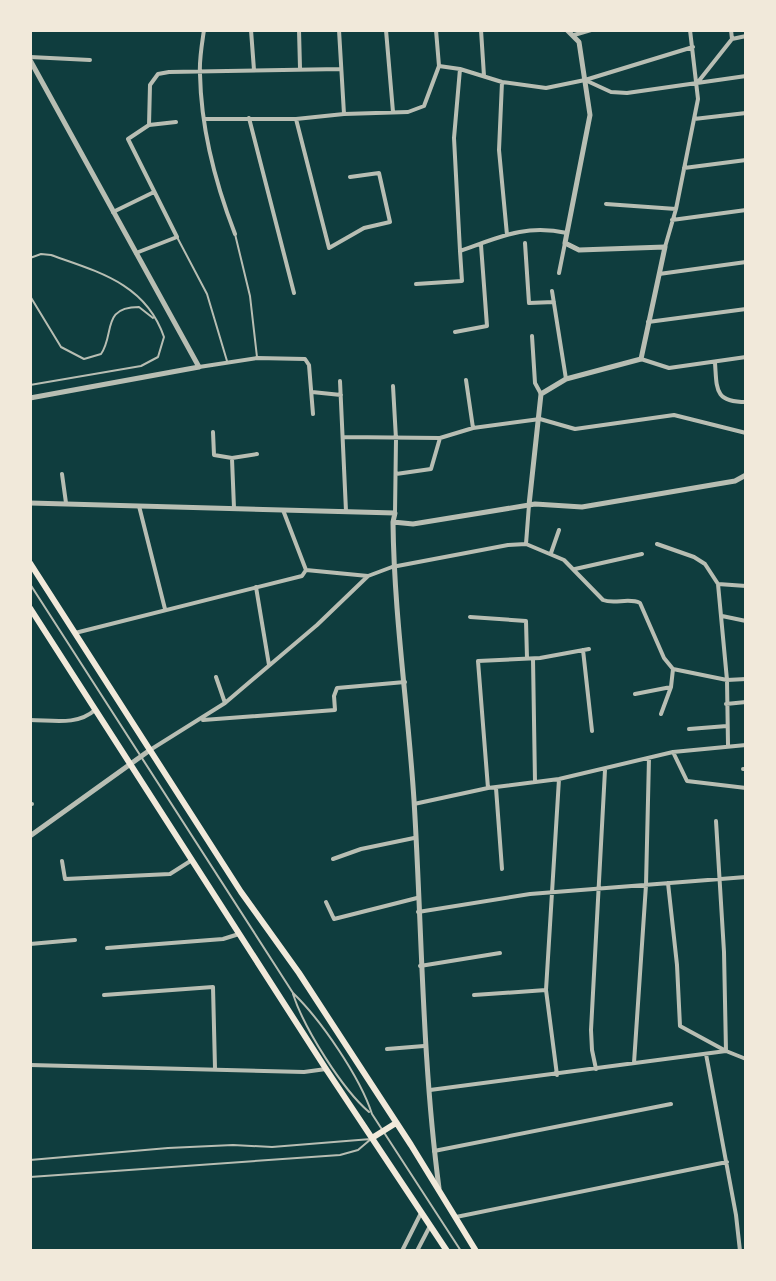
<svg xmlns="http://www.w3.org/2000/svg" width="776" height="1281" viewBox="0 0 776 1281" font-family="'IBM Plex Sans',sans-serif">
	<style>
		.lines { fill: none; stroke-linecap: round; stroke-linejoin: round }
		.service { stroke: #b8beb3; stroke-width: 2 }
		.minor { stroke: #b8beb3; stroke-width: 4 }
		.tertiary { stroke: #b8beb3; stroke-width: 5 }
		.primary { stroke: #f1e9da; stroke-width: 6 }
	</style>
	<rect width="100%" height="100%" fill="#0f3d3e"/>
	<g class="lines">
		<path class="service" d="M 235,234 L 250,296 L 257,357
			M 177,237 L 207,294 L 227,361
			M 30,258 L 41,254 L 51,255 C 99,272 146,284 164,337 L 158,357 L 141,366 L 30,385
			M 30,296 L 61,347 L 84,359 L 101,354 C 115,334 101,307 139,307 L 153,318
			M 30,584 L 293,993 C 321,1020 360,1077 372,1114 L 461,1251
			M 293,994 C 304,1028 342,1089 369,1112
			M 30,1160 L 168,1148 L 233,1145 L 272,1147 L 371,1139
			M 30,1177 L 340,1155 L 358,1150 L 371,1139"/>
		<path class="minor" d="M 204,30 C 202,44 199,60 200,74 C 201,127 216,185 235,234
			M 251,30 L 254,70
			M 299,30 L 300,68
			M 339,30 L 344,114
			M 386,30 L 393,112
			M 436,30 L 439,66
			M 481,30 L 484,76
			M 731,30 L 732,39
			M 574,35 L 591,30
			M 30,57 L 90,60
			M 460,69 L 454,138 L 460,251
			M 585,80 L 611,92 L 627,93 L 746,76
			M 502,82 L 499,150 L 507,235
			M 698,82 L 732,39 L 746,36
			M 249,118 L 294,293
			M 204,119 L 296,119 L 344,114 L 408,112 L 424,106 L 439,66 L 460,69 L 502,82 L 546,88 L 585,80 L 693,47
			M 296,119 L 329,248 L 364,228 L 390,222 L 379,173 L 350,177
			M 694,119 L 746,113
			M 149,125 L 150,85 L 158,74 L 169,72 L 341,69
			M 684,168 L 746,160
			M 606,204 L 676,209
			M 113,212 L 154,192
			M 672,220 L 746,210
			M 525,243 L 529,303 L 554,302
			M 665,247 L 676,209 L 698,99 L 690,30
			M 136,253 L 177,237 L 128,139 L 149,125 L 176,122
			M 559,273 L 565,243
			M 659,274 L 746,262
			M 416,284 L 462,281 L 460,251 C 500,237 525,224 567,233
			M 552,291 L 566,379
			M 648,322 L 746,309
			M 455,332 L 487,326 L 481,245
			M 532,336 L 535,383 L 541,394
			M 641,359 L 669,368 L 746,357
			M 715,363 C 717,389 714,402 746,402
			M 199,367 L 257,358 L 305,359 L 309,365 L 313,414
			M 466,380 L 473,428
			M 340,381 L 346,511
			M 393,386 L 396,439 L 395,513
			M 312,392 L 341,395
			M 213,432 L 214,455 L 232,458 L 257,454
			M 343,437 L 440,438 L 473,428 L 540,419 L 575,429 L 674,415 L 746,433
			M 232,459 L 234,508
			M 62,474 L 66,503
			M 396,474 L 431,469 L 440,438
			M 139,506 L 165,609
			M 283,510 L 306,570
			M 526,544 L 529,505
			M 657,544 L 694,557 L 705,564 L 718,584 L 727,680 L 728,745
			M 551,553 L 559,530
			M 575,569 L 642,554
			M 718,584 L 746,586
			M 256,587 L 269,665
			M 722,616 L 746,621
			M 470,617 L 526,621 L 527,658
			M 75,633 L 302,576 L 306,570 L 368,576
			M 583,650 L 592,731
			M 533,659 L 535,782
			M 216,677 L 225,703
			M 635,694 L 671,687 L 673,669
			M 726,704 L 746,702
			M 661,714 L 671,687
			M 30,720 C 52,720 77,726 95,710
			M 203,720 L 335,710 L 334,696 L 337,688 L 405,682
			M 689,729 L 727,726
			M 150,750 L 225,703 L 317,625 L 368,576 L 392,567 L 508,545 L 526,544 L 564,560 L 603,600 C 615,605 628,597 640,603 L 664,658 L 673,669 L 727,680 L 746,679
			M 673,752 L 687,781 L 746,788
			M 743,769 L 746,769
			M 488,788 L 478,661 L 540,658 L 589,649
			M 496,788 L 502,869
			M 30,804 L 32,804
			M 414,804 L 488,788 L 559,779 L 673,752 L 746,745
			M 333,859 L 361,849 L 414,838
			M 62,861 L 65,879 L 170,874 L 192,860
			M 668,883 L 677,965 L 680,1026 L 726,1051 L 724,952 L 716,821
			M 326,902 L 334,919 L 417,898
			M 418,912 L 530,894 L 746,877
			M 30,944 L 75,940
			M 107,948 L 223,939 L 239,934
			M 420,966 L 500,953
			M 104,995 L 213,987 L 215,1068
			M 474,995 L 546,990
			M 387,1049 L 424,1046
			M 706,1054 L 736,1215 L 740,1251
			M 634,1063 L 646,885 L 649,758
			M 30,1065 L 304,1072 L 326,1069
			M 596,1069 L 592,1050 L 591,1030 L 605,770
			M 557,1075 L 546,990 L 559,779
			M 430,1090 L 726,1051 L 746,1059
			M 434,1151 L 671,1104
			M 456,1217 L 727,1162
			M 402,1251 L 421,1213
			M 417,1251 L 430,1226"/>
		<path class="tertiary" d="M 30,60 L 199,367 L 30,398
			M 30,503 L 395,513 L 393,522 C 394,615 408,707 414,800 C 422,930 422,1059 439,1188
			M 529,505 L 541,394 L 566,379 L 641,359 L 665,247 L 579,250 L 565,243 L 590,115 L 579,42 L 567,30
			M 393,522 L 413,524 L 535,504 L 582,507 L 735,481 L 746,475
			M 30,836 L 150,750"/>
		<path class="primary" d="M 30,563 L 241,892 L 299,973 L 411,1145 L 476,1251
			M 30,608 L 326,1069 L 447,1251
			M 372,1138 L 396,1123"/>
	</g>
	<rect width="776" height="1281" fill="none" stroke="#f1e9da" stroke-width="64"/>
</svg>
